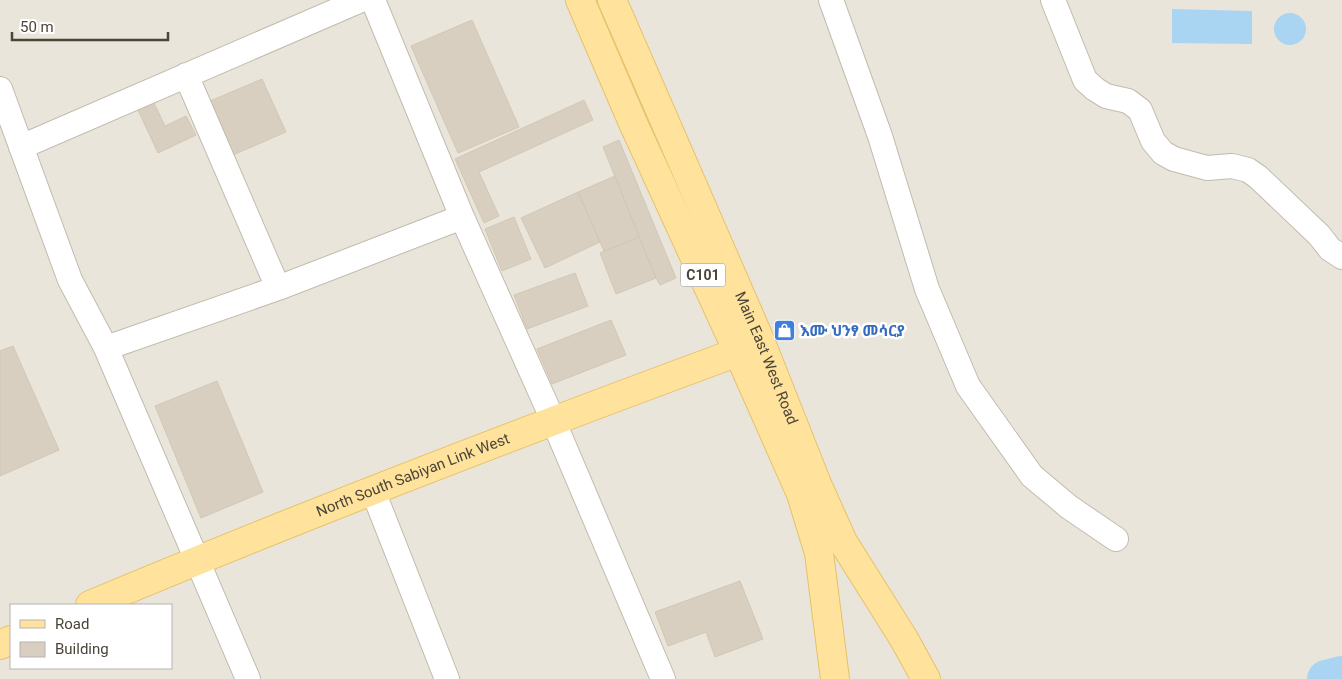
<svg xmlns="http://www.w3.org/2000/svg" width="1342" height="679" viewBox="0 0 1342 679" font-family="Roboto,'Noto Sans Ethiopic',sans-serif">
	<style>
		.residential { fill: #eae5da; fill-rule: evenodd }
		.water { fill: #a9d4f2 }
		.lines { fill: none; stroke-linecap: round; stroke-linejoin: round }
		.river { stroke: #a9d4f2; stroke-width: 38 }
		.building { fill: #d8cfc1; stroke: #d3c7b4 }
		.street-casing { stroke: #c2bbae; stroke-width: 26 }
		.primary-casing { stroke: #e6c16a; stroke-width: 30 }
		.street { stroke: #fff; stroke-width: 24 }
		.primary { stroke: #ffe39c; stroke-width: 28 }
		.labels { text-anchor: middle; stroke-width: 5; stroke-linejoin: round; paint-order: stroke }
		.shield { fill: #fff; stroke: #817c74; stroke-width: 1 }
		.shield-label { font-size: 14px; font-weight: bold; fill: #4b4439 }
		.shop-label { font-size: 15px; font-weight: bold; fill: #366cbe; stroke: #fff; text-anchor: start }
		.street-label { font-size: 15px; fill: #4b4439; stroke: #fff }
	</style>
	<rect width="100%" height="100%" fill="#f6f3ec"/>
	<path class="residential" d="M 0,0 L 1342,0 L 1342,679 L 0,679 ZM 11,605 L 171,605 L 171,668 L 11,668 Z"/>
	<path class="water" d="M 1172,9 L 1252,11 L 1252,44 L 1172,43 Z
		M1274 29a16 16 0 1 1 32 0a16 16 0 1 1-32 0Z"/>
	<g class="lines">
		<path class="river" d="M 1326,679 L 1342,675"/>
	</g>
	<path class="building" d="M 472,20 L 519,127 L 458,153 L 411,46 Z
		M 262,79 L 286,132 L 233,155 L 210,101 Z
		M 584,100 L 593,120 L 479,172 L 499,216 L 484,223 L 455,159 Z
		M 153,101 L 165,126 L 186,116 L 196,135 L 158,153 L 137,108 Z
		M 619,140 L 676,278 L 660,285 L 656,278 L 603,147 Z
		M 615,176 L 639,237 L 604,251 L 578,192 Z
		M 578,192 L 600,242 L 545,268 L 521,218 Z
		M 514,217 L 531,259 L 502,271 L 485,229 Z
		M 639,237 L 656,278 L 616,294 L 600,253 Z
		M 575,273 L 588,306 L 527,329 L 514,295 Z
		M 611,320 L 626,355 L 552,384 L 537,349 Z
		M 13,346 L 59,450 L 0,476 L 0,351 Z
		M 217,381 L 263,492 L 201,518 L 155,406 Z
		M 740,581 L 763,639 L 715,657 L 706,632 L 668,646 L 655,612 Z"/>
	<g class="lines">
		<defs>
			<path id="street" d="M 373,0 L 462,217 L 553,420 L 663,679
				M 831,0 L 880,136 L 927,289 L 968,386 L 1032,476 L 1069,507 L 1116,539
				M 1053,0 L 1085,80 L 1095,89 L 1106,96 L 1128,101 L 1140,110 L 1153,141 L 1163,153 L 1174,159 L 1207,168 L 1232,166 L 1248,170 L 1258,177 L 1319,235 L 1330,249 L 1342,257
				M 186,75 L 278,288
				M 0,89 L 70,280 L 106,348 L 248,679
				M 21,147 L 361,0
				M 106,348 L 278,288 L 462,217
				M 373,491 L 447,679"/>
			<g id="primary">
				<path d="M 580,0 L 633,123 L 738,352 L 801,494 L 819,553 L 835,679"/>
				<path id="s1" d="M 612,0 L 760,340 L 817,484 L 843,542 L 904,639 L 926,679"/>
				<path id="s2" d="M 90,605 C 304,515 521,432 738,352 L 754,343"/>
				<path d="M 0,645 L 11,640"/>
			</g>
		</defs>
		<use href="#street" class="street-casing"/>
		<use href="#primary" class="primary-casing"/>
		<use href="#street" class="street"/>
		<use href="#primary" class="primary"/>
	</g>
	<defs>
		<symbol id="shop-square" viewBox="-11 -11 22 22"><rect x="-9" y="-9" width="18" height="18" rx="4" fill="#3f7fe0" stroke="#fff"/><path d="M-5-2.5h2.3a2.7 3.5 0 0 1 5.4 0H5L5.5 6h-11ZM-1.5-2.5h3a1.5 2.3 0 0 0-3 0Z" fill="#fff"/></symbol>
	</defs>
	<g fill-rule="evenodd">
		<use href="#shop-square" x="772" y="318" width="25" height="25"/>
	</g>
	<g class="labels">
		<rect class="shield" x="680.5" y="263.5" width="45" height="23" rx="4"/>
		<g class="shield-label">
			<text x="703" y="280">C101</text>
		</g>
		<g class="shop-label">
			<text x="800" y="336">እሙ ህንፃ መሳርያ</text>
		</g>
		<g class="street-label">
			<text dy="5" stroke="none"><textPath href="#s1" startOffset="390">Main East West Road</textPath></text>
			<text dy="5" stroke="none"><textPath href="#s2" startOffset="348">North South Sabiyan Link West</textPath></text>
		</g>
	</g>
	<rect x="10" y="604" width="162" height="65" fill="#ffffff" stroke="#b7b4b0"/>
	<rect x="20" y="620" width="25" height="8" fill="#ffe39c" stroke="#b7b4b0"/>
	<text x="55" y="629" font-size="15" fill="#4b4439">Road</text>
	<rect x="20" y="642" width="25" height="15" fill="#d8cfc1" stroke="#b7b4b0"/>
	<text x="55" y="654" font-size="15" fill="#4b4439">Building</text>
	<path d="M12 32v8h156v-8" fill="none" stroke="#4b4439" stroke-width="2.5"/>
	<text x="20" y="32" font-size="15" fill="#4b4439" stroke="#ffffff" stroke-width="4" paint-order="stroke">50 m</text>
</svg>
